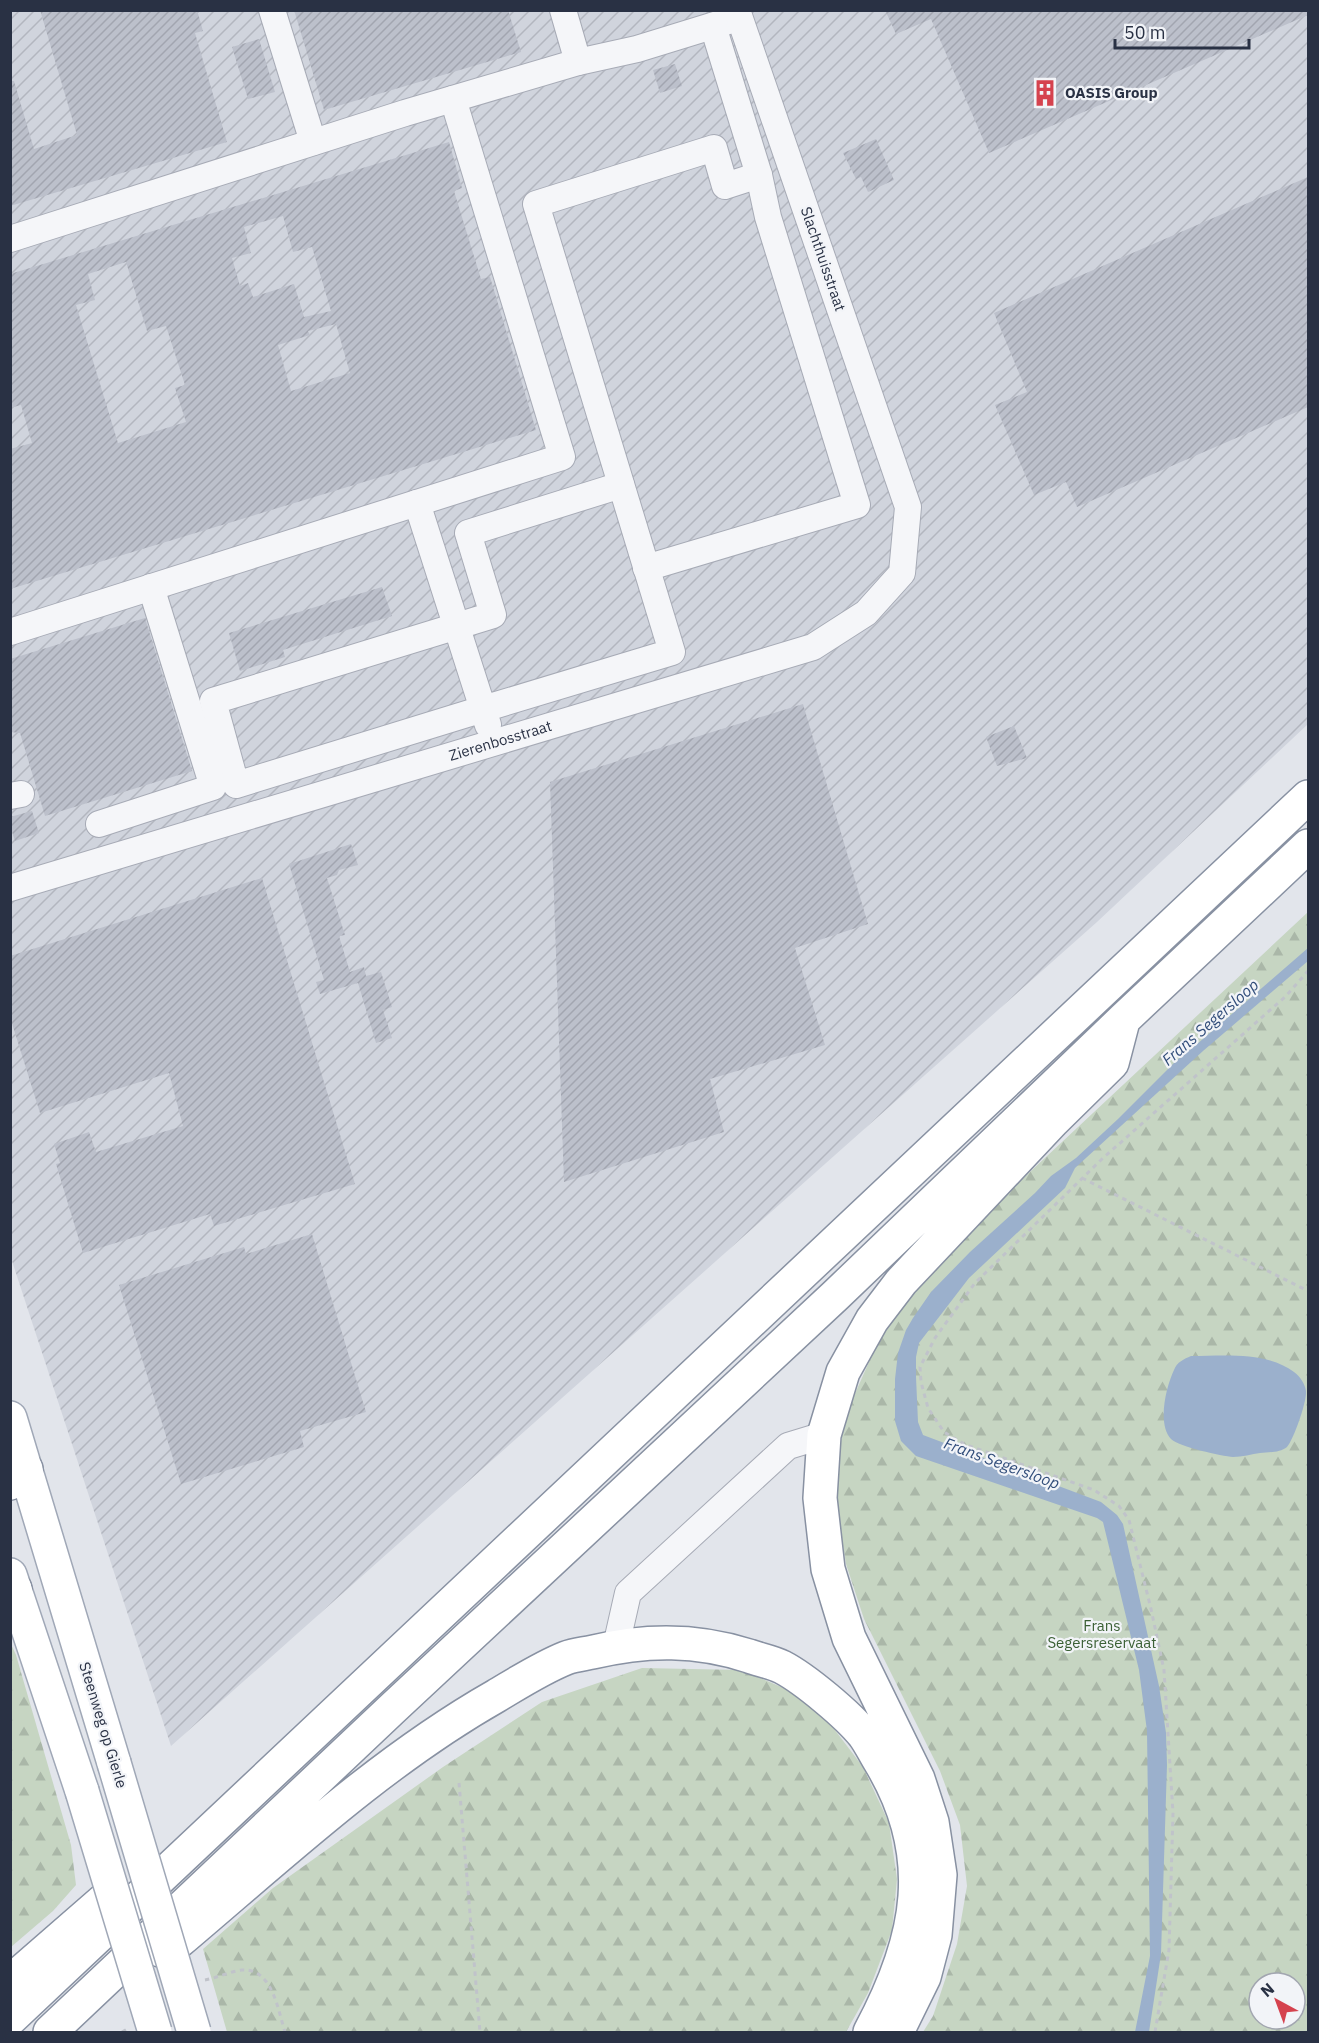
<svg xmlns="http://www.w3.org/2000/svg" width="1319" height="2043" viewBox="0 0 1319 2043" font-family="'IBM Plex Sans',sans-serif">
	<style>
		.industrial { fill: url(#industrial-furrows) }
		.forest { fill: url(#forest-firs); fill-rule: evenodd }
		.water { fill: #9bb0cc }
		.building { fill: url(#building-hatch); fill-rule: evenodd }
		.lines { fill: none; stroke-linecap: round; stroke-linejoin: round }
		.minor-casing { stroke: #a7abb6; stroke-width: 28 }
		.major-casing { stroke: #a0a8b7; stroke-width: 36 }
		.highway-casing { stroke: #8891a2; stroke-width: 36 }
		.path { stroke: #c0c3ca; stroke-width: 3; stroke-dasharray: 4.5 4.5; stroke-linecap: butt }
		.minor { stroke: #f5f6f9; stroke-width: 26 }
		.major { stroke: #fff; stroke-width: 33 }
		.highway { stroke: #fff; stroke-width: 33 }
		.major-bridge-casing { stroke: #a0a8b7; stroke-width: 36; stroke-linecap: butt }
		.major-bridge { stroke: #fff; stroke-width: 33 }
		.labels { text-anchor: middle; stroke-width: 4.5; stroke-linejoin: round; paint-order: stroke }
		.poi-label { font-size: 15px; font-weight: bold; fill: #293144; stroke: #f2f4f8; text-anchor: start }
		.street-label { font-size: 15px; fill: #293144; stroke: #f2f4f8 }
		.park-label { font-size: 15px; fill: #3b6035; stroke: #f2f4f8 }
		.water-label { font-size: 16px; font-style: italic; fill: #314d7a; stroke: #f2f4f8 }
	</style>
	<defs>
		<pattern id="industrial-furrows" width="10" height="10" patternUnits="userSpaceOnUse" patternTransform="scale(1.5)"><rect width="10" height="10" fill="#d0d4dd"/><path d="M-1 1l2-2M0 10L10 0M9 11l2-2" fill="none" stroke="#b3b6bf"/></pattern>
		<pattern id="forest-firs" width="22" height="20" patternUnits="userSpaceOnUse" patternTransform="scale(1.5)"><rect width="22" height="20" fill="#c6d5c2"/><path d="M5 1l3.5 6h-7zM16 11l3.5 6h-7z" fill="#aab7a8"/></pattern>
		<pattern id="building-hatch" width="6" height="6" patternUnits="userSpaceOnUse" patternTransform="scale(1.5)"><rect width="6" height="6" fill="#bcc0cb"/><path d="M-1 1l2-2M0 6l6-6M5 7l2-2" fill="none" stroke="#a2a5b0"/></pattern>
	</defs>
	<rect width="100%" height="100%" fill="#e2e5eb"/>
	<path class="industrial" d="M 10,11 L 1308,11 L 1308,724 L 1097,922 L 171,1746 L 11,1258 Z"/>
	<path class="forest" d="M 1308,912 L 1308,2032 L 923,2032 L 933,2016 L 957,1944 L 967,1886 L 960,1825 L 940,1771 L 864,1619 L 846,1564 L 838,1515 L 838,1457 L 846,1414 L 884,1328 L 971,1227 ZM 1259,1983 L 1295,1983 L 1295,2019 L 1259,2019 Z
		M 10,1642 L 16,1655 L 71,1845 L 76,1885 L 53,1911 L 11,1947 Z
		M 642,1668 L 742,1670 L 786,1689 L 825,1717 L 863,1767 L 889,1823 L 897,1879 L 892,1930 L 868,1993 L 846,2032 L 227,2032 L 203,1949 L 273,1888 L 443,1767 L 542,1702 Z"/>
	<path class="water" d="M 1308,948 L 1308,961 L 1203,1051 L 1075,1168 L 1065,1188 L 969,1278 L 919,1343 L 916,1357 L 916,1377 L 918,1422 L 923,1435 L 1101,1502 L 1117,1515 L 1123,1524 L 1159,1686 L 1166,1733 L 1167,1765 L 1161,1954 L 1149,2032 L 1135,2032 L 1150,1956 L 1147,1731 L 1139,1670 L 1103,1522 L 1097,1518 L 916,1456 L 901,1441 L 895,1421 L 895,1379 L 898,1353 L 906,1330 L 913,1318 L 931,1292 L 970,1252 L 1035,1193 L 1051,1176 L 1076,1158 L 1118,1119 L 1177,1060 L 1196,1045 Z
		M 1191,1356 C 1224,1356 1266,1351 1294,1372 C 1300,1376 1305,1384 1306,1391 C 1307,1401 1294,1439 1287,1447 C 1280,1453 1268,1452 1260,1453 C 1252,1454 1242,1457 1233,1457 C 1222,1456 1179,1447 1171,1439 C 1157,1424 1166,1387 1174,1370 C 1177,1362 1184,1359 1191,1356 Z"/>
	<path class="building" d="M 40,10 L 197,10 L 203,31 L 195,33 L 227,142 L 10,206 L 10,81 L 14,81 L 34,149 L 77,135 Z
		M 294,10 L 508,10 L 521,52 L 324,110 Z
		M 885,10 L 1308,10 L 1308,15 L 989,153 L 931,19 L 896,34 Z
		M 259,39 L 275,92 L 248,99 L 232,47 Z
		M 675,64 L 682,86 L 660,93 L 653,70 Z
		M 876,139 L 894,180 L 868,192 L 861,177 L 856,179 L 843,153 Z
		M 449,142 L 462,188 L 454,191 L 481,279 L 490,277 L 536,430 L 10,589 L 10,449 L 32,443 L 21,405 L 10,408 L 10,274 ZM 283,216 L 293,252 L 312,247 L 331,311 L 304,317 L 294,284 L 253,297 L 248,283 L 240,286 L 232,258 L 251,253 L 244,227 ZM 126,262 L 147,331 L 166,326 L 185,385 L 175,388 L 186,422 L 118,443 L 76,305 L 95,300 L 88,274 ZM 336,324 L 350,373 L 291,391 L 278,345 L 310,335 L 308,331 Z
		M 1308,177 L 1308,407 L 1077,507 L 1066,482 L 1034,495 L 995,405 L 1027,392 L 994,313 Z
		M 382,587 L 392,616 L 283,650 L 285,657 L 240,671 L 229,633 Z
		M 145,618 L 192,771 L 45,816 L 20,733 L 10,732 L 10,659 Z
		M 803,704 L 868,924 L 795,948 L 825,1045 L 710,1079 L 724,1132 L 564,1182 L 550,782 Z
		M 1014,726 L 1027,758 L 997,766 L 986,737 Z
		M 32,811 L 39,833 L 15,841 L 10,826 L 10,817 Z
		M 351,844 L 358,865 L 339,870 L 337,875 L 327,878 L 345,935 L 339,936 L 350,972 L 364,967 L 366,976 L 381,972 L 392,1007 L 383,1010 L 392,1038 L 376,1043 L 358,983 L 320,994 L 316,982 L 324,980 L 289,864 Z
		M 262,878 L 355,1184 L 214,1226 L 210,1214 L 83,1253 L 56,1164 L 60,1163 L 54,1144 L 89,1132 L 96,1152 L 183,1126 L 169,1073 L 40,1113 L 10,1017 L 10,956 Z
		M 312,1234 L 366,1412 L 300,1431 L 304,1447 L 181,1484 L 119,1285 L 244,1247 L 246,1254 Z"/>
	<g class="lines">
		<defs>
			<g id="minor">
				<path d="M 272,10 L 313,142"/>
				<path d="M 563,10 L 578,62"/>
				<path d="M 10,239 L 405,113 L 578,62 L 637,49 L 728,21"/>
				<path d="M 417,503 L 483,709 L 672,652 L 536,204 L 714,148 L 725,186 L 759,175 L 713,26"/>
				<path d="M 646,568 L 857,505 L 768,217 L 759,175"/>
				<path d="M 10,632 L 562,457 L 453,99"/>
				<path d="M 488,725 L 483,709 L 236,785 L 213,701 L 493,615 L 468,533 L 621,485"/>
				<path d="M 10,796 L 21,794"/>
				<path d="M 99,824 L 213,787 L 151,587"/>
				<path id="s1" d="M 10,888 L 813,647 L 866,613 L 902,573 L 908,507 L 737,10"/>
				<path d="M 616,1646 L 628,1593 L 788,1446 L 824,1435"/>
			</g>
			<path id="major" d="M 10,1418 L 114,1763
				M 10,1575 L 82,1791"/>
			<path id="highway" d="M 10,1483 L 26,1469
				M 10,1585 L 15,1589
				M 160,1950 L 178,1942 C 280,1856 380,1762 496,1696 C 518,1683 541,1668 566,1658 C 574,1655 584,1654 593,1652 C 647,1639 697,1639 749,1656 C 760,1660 772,1662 782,1667 C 805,1679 848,1715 864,1735 C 870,1743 874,1752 879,1760 C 937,1855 920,1939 870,2032
				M 10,1982 L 111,1894
				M 10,2019 L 1308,797
				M 50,2032 L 393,1708 L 836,1295 L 1124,1019 L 1308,846
				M 897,2032 L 924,1977 L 935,1935 L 940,1875 L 932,1822 L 918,1779 L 849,1638 L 828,1569 L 820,1498 L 824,1435 L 843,1372 L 872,1320 L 901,1282 L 1053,1121 L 1112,1063 L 1123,1021"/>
		</defs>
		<use href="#minor" class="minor-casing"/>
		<use href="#major" class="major-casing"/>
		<use href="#highway" class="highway-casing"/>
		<path class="path" d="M 1082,1178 L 1308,1291
			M 459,1783 L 480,2032
			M 205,1980 C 216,1978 232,1971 242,1970 C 273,1968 278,2011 285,2032
			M 122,2032 L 129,2028
			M 1155,2032 L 1169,1950 L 1173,1813 L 1164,1670 L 1151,1609 L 1129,1520 L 1119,1506 L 1094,1490 L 964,1444 L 944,1432 L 928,1408 L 921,1382 L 920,1367 L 935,1338 L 975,1283 L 1102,1159 L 1286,996 L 1308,971"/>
		<use href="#minor" class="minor"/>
		<use href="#major" class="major"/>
		<use href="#highway" class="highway"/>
		<defs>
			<path id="major-bridge" d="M 114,1763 L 194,2032
				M 82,1791 L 155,2032"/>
		</defs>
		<use href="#major-bridge" class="major-bridge-casing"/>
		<use href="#major-bridge" class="major-bridge"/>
	</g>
	<defs>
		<symbol id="building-bare" viewBox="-9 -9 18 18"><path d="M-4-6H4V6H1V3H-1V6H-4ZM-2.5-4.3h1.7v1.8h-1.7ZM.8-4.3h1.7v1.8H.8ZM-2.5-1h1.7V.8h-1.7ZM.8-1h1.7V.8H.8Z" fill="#d5424e" stroke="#f2f4f8" stroke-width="2.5" paint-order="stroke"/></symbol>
	</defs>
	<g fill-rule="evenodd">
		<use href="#building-bare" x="1026" y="74" width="38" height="38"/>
	</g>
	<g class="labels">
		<g class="poi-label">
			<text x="1065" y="98">OASIS Group</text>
		</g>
		<g class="street-label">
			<text transform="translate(823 259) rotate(71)" y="5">Slachthuisstraat</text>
			<text dy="5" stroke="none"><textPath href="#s1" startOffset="512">Zierenbosstraat</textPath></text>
			<text transform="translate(103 1725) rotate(73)" y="5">Steenweg op Gierle</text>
		</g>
		<g class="park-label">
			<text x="1102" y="1631">Frans<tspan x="1102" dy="17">Segersreservaat</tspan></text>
		</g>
		<g class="water-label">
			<text transform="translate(1210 1022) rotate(-41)" y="6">Frans Segersloop</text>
			<text transform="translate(1002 1463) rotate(20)" y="6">Frans Segersloop</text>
		</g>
	</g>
	<rect width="1319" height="2043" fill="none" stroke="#293144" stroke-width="24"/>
	<g transform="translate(1277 2001) rotate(319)"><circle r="28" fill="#f2f4f8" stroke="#a2a6b0" stroke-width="1.5"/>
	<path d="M0-4.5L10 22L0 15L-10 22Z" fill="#d5424e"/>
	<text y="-9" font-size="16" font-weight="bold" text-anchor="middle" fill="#293144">N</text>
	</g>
	<path d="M1115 39v9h134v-9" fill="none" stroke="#293144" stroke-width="3"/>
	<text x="1124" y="39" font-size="18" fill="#293144" stroke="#f2f4f8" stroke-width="4.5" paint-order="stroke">50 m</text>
</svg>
